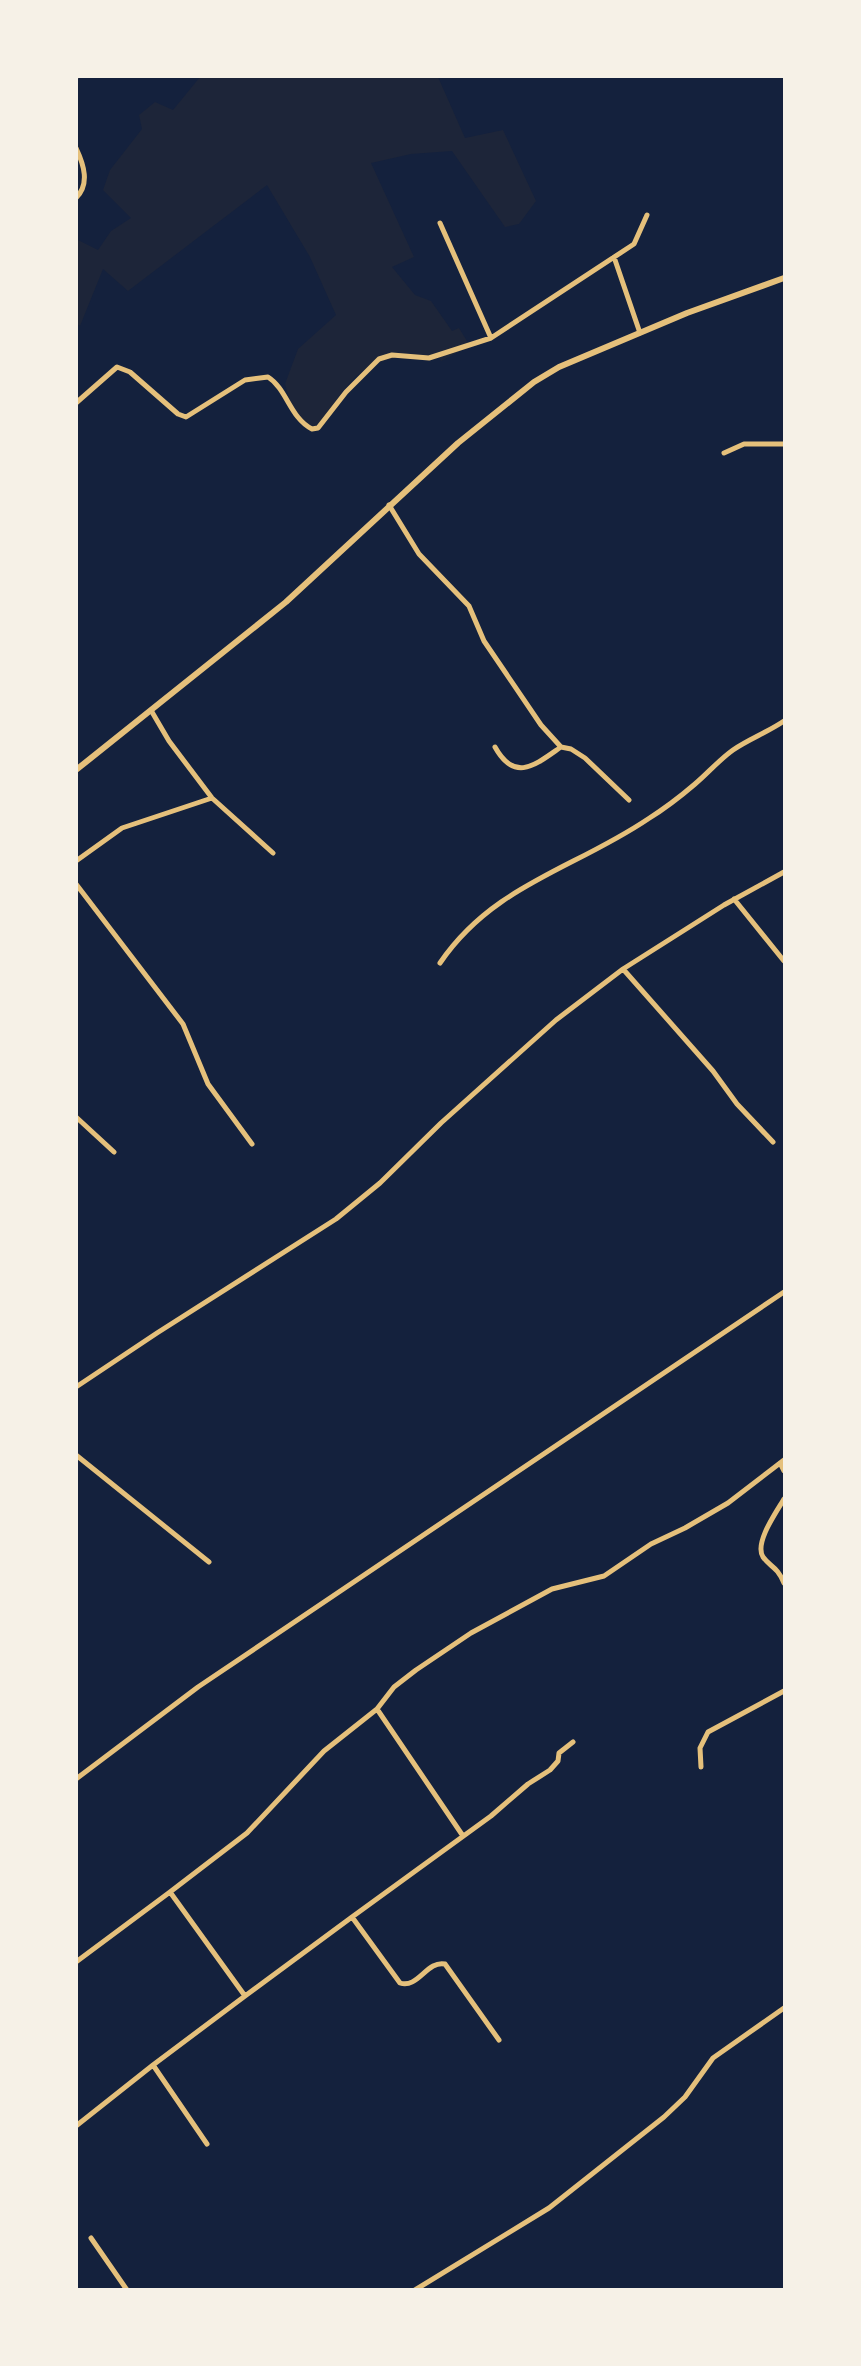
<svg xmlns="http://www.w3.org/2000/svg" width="861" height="2366" viewBox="0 0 861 2366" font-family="'Fira Sans Condensed',sans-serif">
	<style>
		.green { fill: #1d2539 }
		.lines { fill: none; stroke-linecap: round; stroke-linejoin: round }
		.minor { stroke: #e5c07b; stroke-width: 5 }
		.tertiary { stroke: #e5c07b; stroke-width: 6 }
	</style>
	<rect width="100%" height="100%" fill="#14213d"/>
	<path class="green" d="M 200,77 L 438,77 L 465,138 L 503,130 L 536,201 L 519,224 L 505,227 L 452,151 L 411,154 L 371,163 L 414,257 L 392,267 L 415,295 L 431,301 L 452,331 L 459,328 L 470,346 L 441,361 L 438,355 C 365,356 356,369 318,428 L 301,421 L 292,409 L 285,384 L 298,349 L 336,315 L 310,257 L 267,185 L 128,291 L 103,269 L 80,326 L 76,323 L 76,239 L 98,250 L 111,231 L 131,218 L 103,190 L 110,170 L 142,129 L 139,115 L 155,102 L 173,110 Z"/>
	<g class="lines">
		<path class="minor" d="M 76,77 L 77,76
			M 76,148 C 84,165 90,184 76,198
			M 440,223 L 491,338
			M 614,257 L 640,333
			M 76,403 L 117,367 L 130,372 L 178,414 L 186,417 L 245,380 L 268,377 C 287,389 290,418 312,429 L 318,428 L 346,392 L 379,359 L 392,355 L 429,358 L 491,338 L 634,244 L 647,215
			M 724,453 L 744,444 L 784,444
			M 389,505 L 419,554 L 469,606 L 484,641 L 541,725 L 561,747 L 571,749 L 585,758 L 629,800
			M 152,712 L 169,741 L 212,798 L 273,853
			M 495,747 C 515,783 535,765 561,747
			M 76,861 L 122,828 L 212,798
			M 76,884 L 183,1024 L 208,1084 L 252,1144
			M 734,899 L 784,961
			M 440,963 C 493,885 574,869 648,819 C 664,809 681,796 695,784 C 708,773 719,760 733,750 C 749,739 768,732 784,721
			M 623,969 L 713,1071 L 737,1104 L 773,1142
			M 76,1117 L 114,1152
			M 76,1387 L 157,1333 L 336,1219 L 380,1183 L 441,1123 L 556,1020 L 623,969 L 724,905 L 784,872
			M 76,1455 L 209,1562
			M 780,1463 L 784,1471
			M 784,1499 C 777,1511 754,1543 763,1557 C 770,1567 777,1566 784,1583
			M 377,1709 L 463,1836
			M 701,1767 L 700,1748 L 708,1732 L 784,1691
			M 76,1779 L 198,1687 L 784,1292
			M 170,1892 L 247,1833 L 324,1751 L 377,1709 L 394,1687 L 416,1670 L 471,1633 L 552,1589 L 604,1576 L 651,1544 L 685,1528 L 728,1503 L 784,1460
			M 352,1917 L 491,1816 L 528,1784 L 550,1770 L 558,1761 L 559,1753 L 573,1742
			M 76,1962 L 170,1892 L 245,1996 L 153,2065
			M 245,1996 L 352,1917 L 400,1983 C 418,1989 427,1960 445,1964 L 499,2040
			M 76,2126 L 153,2065 L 207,2144
			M 91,2238 L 127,2290
			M 415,2290 L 549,2208 L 664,2117 L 685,2097 L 713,2058 L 784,2008"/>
		<path class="tertiary" d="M 76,770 L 286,602 L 458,443 L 534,382 L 559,367 L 687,313 L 784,278"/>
	</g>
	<rect width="861" height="2366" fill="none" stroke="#f6f1e7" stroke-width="156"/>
</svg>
